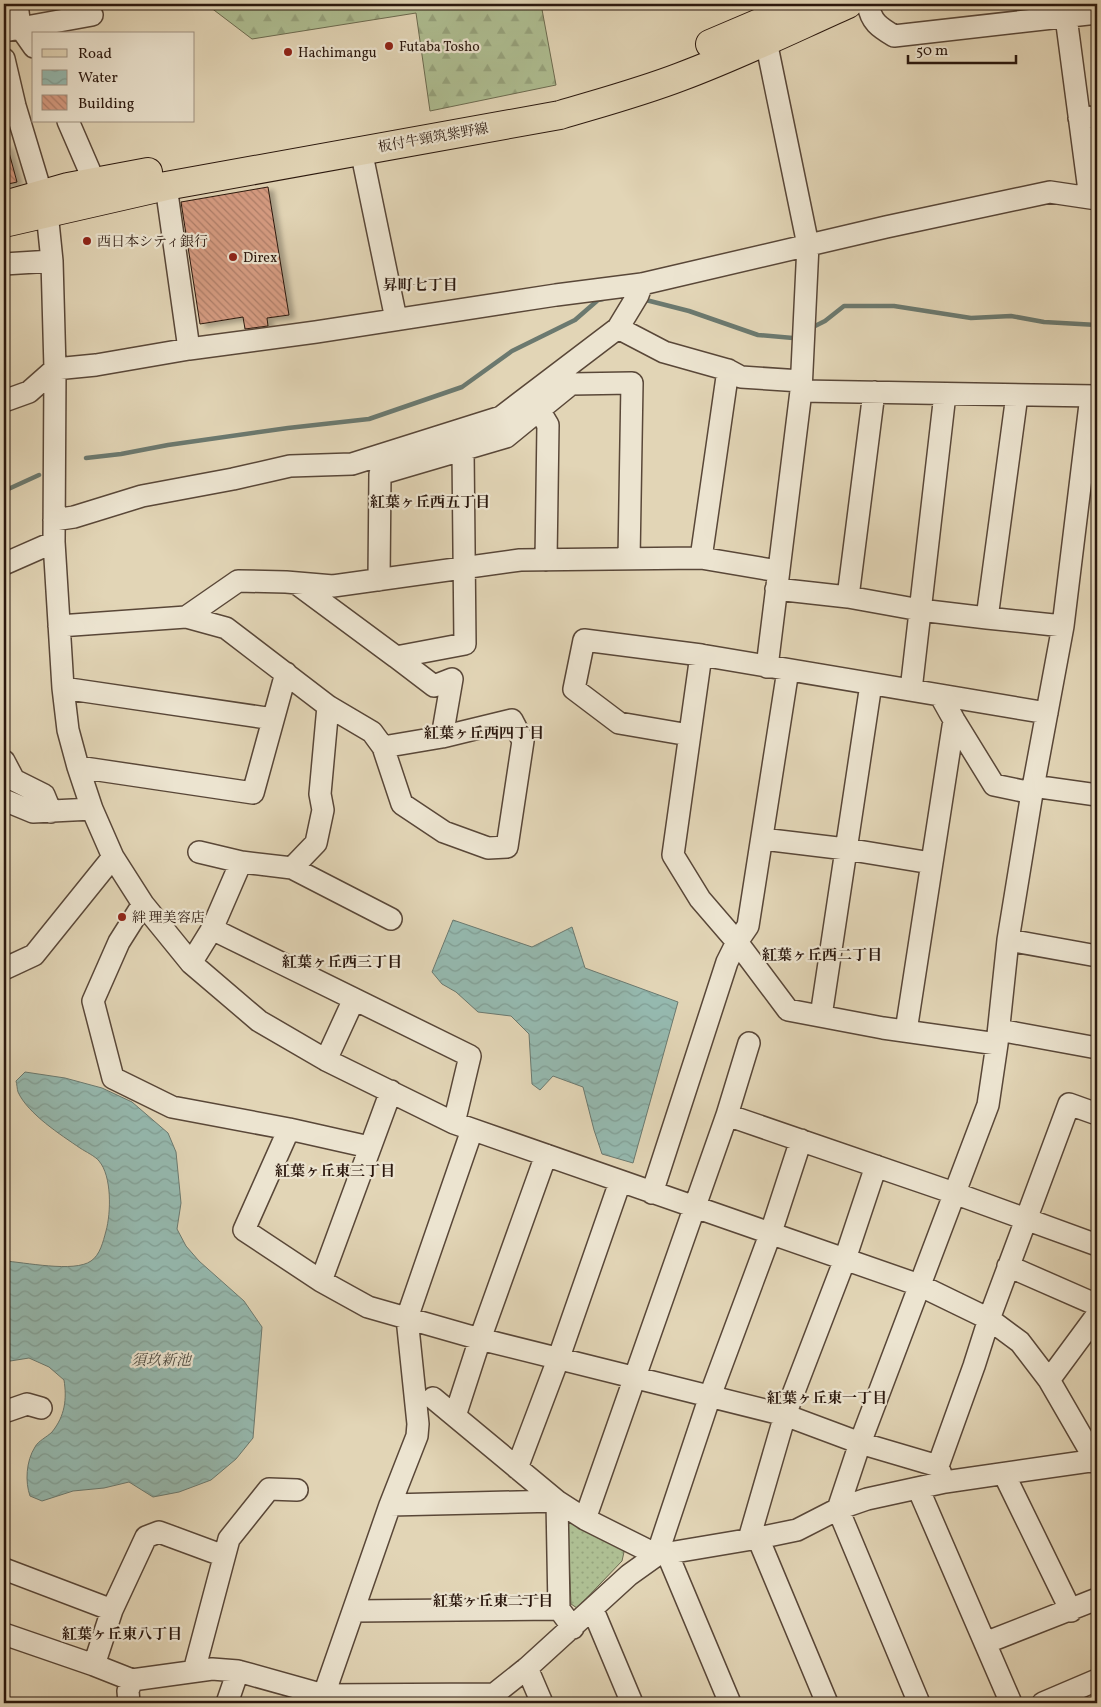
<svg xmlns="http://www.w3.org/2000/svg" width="1101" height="1707" viewBox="0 0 1101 1707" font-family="Vollkorn,'Noto Serif JP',serif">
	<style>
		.forest { fill: url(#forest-firs); stroke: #6c6b50 }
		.park { fill: url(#park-dots); stroke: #6c6b50 }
		.water { fill: url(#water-waves); stroke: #6b796f }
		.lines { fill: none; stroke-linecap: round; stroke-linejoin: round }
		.stream { stroke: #6b796f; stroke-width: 4.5 }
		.building { fill: url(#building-back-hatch); stroke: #2b180e; filter: url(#shadow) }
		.minor-casing { stroke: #594738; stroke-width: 24 }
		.major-casing { stroke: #2b180e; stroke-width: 30 }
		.minor { stroke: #ece4d0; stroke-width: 21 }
		.major { stroke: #e2d5b6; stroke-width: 28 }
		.poi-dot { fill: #8f2418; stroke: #ece4d0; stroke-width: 2 }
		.labels { text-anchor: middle; stroke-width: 4.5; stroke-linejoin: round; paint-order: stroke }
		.poi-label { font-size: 14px; fill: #2b180e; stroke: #ece4d0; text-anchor: start }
		.street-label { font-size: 14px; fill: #2b180e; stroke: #ece4d0 }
		.neighbourhood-label { font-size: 15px; font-weight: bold; fill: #2b180e; stroke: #ece4d0 }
		.water-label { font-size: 15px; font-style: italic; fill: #4b483e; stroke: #ece4d0 }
	</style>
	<defs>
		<pattern id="forest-firs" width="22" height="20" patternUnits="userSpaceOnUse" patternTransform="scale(1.25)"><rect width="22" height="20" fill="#aebe92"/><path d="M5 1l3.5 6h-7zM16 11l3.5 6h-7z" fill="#96a37d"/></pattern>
		<pattern id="park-dots" width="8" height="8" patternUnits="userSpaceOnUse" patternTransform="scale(1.25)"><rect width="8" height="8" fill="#aebe92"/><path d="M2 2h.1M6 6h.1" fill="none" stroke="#96a37d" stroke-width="1.8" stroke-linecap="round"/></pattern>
		<pattern id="water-waves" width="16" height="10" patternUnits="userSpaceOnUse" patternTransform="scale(1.25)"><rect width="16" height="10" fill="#95b9af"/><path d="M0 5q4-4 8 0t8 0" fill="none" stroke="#819e95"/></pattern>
		<pattern id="building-back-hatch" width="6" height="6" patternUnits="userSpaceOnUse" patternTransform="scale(1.25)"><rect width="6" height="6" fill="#d69c82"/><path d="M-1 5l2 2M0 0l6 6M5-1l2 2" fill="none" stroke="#ae7e69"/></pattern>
		<filter id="shadow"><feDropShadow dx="5.5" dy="3" stdDeviation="2.5" flood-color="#0004"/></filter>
	</defs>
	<rect width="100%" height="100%" fill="#e2d5b6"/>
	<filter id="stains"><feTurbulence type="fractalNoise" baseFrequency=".004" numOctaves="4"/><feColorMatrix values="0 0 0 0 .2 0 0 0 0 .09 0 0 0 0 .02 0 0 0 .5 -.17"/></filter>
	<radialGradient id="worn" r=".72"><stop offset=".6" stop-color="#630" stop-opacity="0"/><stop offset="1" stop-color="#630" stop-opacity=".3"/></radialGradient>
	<path class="forest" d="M 206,4 L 541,4 L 556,85 L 430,111 L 416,13 L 252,39 Z"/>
	<path class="park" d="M 567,1517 L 621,1546 L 624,1552 L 622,1561 L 577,1608 L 571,1604 Z"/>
	<path class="water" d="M 453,920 L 532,947 L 572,927 L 585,968 L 678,1002 L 633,1163 L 602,1154 L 594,1130 L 583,1087 L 553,1076 L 540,1090 L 532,1084 L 529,1034 L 511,1016 L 478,1012 L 456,992 L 442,984 L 432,972 Z
		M 25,1072 L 65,1078 L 102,1088 L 132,1102 L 168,1133 L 176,1152 L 181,1203 L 177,1229 L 186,1246 L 199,1261 L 244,1301 L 262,1327 L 253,1438 L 236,1459 L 211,1480 L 179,1492 L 153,1497 L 129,1482 L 104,1488 L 73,1491 L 42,1501 L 30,1496 C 25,1482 26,1461 35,1447 C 38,1441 47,1437 52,1432 C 65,1416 67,1399 64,1380 L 49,1367 L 29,1358 L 4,1362 L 4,1261 C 24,1262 74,1273 91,1261 C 100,1255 103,1242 106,1231 C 111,1213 112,1176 99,1161 C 95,1156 86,1152 80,1148 C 61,1135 28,1114 18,1092 C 17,1089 17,1084 16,1081 Z"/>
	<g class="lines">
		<path class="stream" d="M 642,299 L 689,311 L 758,335 L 793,338 L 798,335
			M 811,328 L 825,321 L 844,306 L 894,306 L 971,318 L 1011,316 L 1044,322 L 1097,325
			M 86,458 L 121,454 L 168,445 L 288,428 L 369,419 L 462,387 L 512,351 L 575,320 L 598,300 L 603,299
			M 4,491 L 39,475"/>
	</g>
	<path class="building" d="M 4,145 L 7,145 L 17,182 L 4,185 Z
		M 268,187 L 289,315 L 267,318 L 268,326 L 245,329 L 243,317 L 200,324 L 181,202 Z"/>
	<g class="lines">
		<defs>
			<path id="minor" d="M 17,4 L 20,27 L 34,47
				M 868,4 C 871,22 879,27 894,36 L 1097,13
				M 1066,17 L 1090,198
				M 4,31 L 92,15
				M 766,41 L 808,245 L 801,391 L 767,667
				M 4,59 L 15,106 L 47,212 L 52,261 L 55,369 L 54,542 L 63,688 L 68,730 L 78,767 L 92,809 L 113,857 L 143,904 L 191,963 L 259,1021 L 326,1060 L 454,1123 L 919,1285 L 989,1319 L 1020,1342 L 1049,1380 L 1097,1463
				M 1079,118 L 1097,117
				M 68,121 L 94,181
				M 361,150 L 396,319
				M 166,186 L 189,349
				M 4,264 L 52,261
				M 618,328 L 664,352 L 728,370 L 741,377 L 801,381
				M 801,391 L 1097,396
				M 4,401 L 29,392 L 55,369 L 96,365 L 189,349 L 316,332 L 556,295 L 642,284 L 886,227 L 1050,192 L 1097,199
				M 54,520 L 74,517 L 142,496 L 233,479 L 290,466 L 352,464 L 501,417 L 618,328 L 638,295 L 642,284
				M 701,558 L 728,370
				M 546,560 L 548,425 L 539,410 L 571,384 L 632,383 L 629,559
				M 4,564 L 54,542
				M 379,580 L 380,474 L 506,437 L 539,410
				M 296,583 L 396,657 L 465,644 L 463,450
				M 776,589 L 848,597 L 920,610 L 987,618 L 1063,626 L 1091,396
				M 848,597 L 874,392
				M 186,617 L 238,581 L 286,582 L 333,586 L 520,560 L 701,558 L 778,571
				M 987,618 L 1017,395
				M 59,626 L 186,617 L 226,628 L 328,706 L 372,732 L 383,747 L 402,804 L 444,832 L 488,848 L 507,847 L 523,741 L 512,720 L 442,737 L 383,747
				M 701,655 L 673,855 L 700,899 L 737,942 L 788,1010 L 883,1028 L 997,1044
				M 396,657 L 434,686 L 452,679 L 442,737
				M 63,688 L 273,719
				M 911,690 L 945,394
				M 954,720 L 994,785 L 1032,793
				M 689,735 L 619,723 L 574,689 L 584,640 L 701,655 L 1047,713
				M 4,761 L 14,780 L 44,795 L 51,812
				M 78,767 L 253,793 L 286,673
				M 1033,786 L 1097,795
				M 4,800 L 33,812 L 92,809
				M 762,839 L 846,849 L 931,863
				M 199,852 L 241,862 L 292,868 L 391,919
				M 292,868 L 316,843 L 323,810 L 320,794 L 328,706
				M 143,904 L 119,942 L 93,1001 L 113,1078 L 172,1107 L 289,1129 L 369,1147
				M 212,929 L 241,862
				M 1008,940 L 1032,793 L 1063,626
				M 191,963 L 212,929 L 470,1056 L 454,1123
				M 4,969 L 34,955 L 113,857
				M 821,1016 L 871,684
				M 999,1030 L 1097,1048
				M 906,1031 L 954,720 L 940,695
				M 326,1060 L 354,999
				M 727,1115 L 954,1193 L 1097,1245
				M 289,1129 L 244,1230 L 321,1281 L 368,1307 L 480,1339 L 785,1415 L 860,1443 L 938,1466
				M 652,1193 L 727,962 L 737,942 L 748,926 L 788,670
				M 1008,1266 L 1097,1305
				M 321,1281 L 391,1091
				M 1049,1380 L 1097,1315
				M 433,1398 L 557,1501 L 585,1519 L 657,1555 L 710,1396 L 771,1232 L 801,1140
				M 4,1412 L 27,1404 L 41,1408
				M 455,1416 L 480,1339 L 546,1155
				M 517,1468 L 559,1357 L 620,1182
				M 1004,1474 L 1071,1611
				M 943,1480 L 938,1466 L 974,1366 L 989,1319 L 1069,1104 L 1097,1114
				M 918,1488 L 1011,1703
				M 390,1505 L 557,1501 L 559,1609 L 573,1628
				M 585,1519 L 727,1115 L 749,1043
				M 758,1538 L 827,1703
				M 749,1539 L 785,1415 L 845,1259 L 876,1166
				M 667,1553 L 730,1703
				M 4,1569 L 112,1610
				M 593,1610 L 632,1703
				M 354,1611 L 559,1609
				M 4,1634 L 94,1665 L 132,1680 L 212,1669 L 238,1671 L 324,1695 L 494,1694
				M 985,1643 L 1097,1599
				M 94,1665 L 112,1610 L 146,1537 L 159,1532 L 224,1556
				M 527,1668 L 542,1703
				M 194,1671 L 229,1539 L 269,1489 L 297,1490
				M 129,1703 L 128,1691 L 132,1680
				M 227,1703 L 238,1671
				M 321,1703 L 390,1505 L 417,1436 L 418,1424 L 407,1318 L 472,1130
				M 483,1703 L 527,1668 L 629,1575 L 657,1555 L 758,1538 L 797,1530 L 838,1509 L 867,1499 L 945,1482 L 1097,1460
				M 919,1703 L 838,1509 L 860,1443 L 988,1105 L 997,1044 L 1008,940 L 1097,956
				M 1043,1703 L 1097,1680"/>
			<path id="major" d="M 710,44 L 799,6
				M 12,203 L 68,187 L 148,172
				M 4,223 L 166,186 L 560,115 C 600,103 641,92 680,77 C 737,56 792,29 848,4"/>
		</defs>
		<use href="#minor" class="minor-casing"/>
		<use href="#major" class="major-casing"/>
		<use href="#minor" class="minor"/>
		<use href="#major" class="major"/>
	</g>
	<g class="poi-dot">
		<circle cx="389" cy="46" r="5"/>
		<circle cx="288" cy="52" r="5"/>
		<circle cx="87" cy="241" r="5"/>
		<circle cx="233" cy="257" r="5"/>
		<circle cx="122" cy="917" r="5"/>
	</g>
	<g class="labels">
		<g class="poi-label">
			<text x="399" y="51">Futaba Tosho</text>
			<text x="298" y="57">Hachimangu</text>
			<text x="97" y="246">西日本シティ銀行</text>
			<text x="243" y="262">Direx</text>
			<text x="132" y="922">絆 理美容店</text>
		</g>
		<g class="street-label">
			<text transform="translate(433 137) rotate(-10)" y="5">板付牛頸筑紫野線</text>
		</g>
		<g class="neighbourhood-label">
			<text x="420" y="290">昇町七丁目</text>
			<text x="430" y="507">紅葉ヶ丘西五丁目</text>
			<text x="484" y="738">紅葉ヶ丘西四丁目</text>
			<text x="822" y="960">紅葉ヶ丘西二丁目</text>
			<text x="342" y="967">紅葉ヶ丘西三丁目</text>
			<text x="335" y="1176">紅葉ヶ丘東三丁目</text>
			<text x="827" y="1403">紅葉ヶ丘東一丁目</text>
			<text x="493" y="1606">紅葉ヶ丘東二丁目</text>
			<text x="122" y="1639">紅葉ヶ丘東八丁目</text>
		</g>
		<g class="water-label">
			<text x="161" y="1365">須玖新池</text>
		</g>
	</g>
	<rect width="1101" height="1707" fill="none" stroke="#e2d5b6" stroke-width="20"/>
	<rect x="5" y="5" width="1091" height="1697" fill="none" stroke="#2b180e" stroke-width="2.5"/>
	<rect x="10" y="10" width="1081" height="1687" fill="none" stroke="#2b180e"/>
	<rect x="32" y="32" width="162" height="90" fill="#ece4d0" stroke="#9f9282"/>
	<rect x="42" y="49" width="25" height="8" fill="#e2d5b6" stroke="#9f9282"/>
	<text x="78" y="58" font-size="15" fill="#2b180e">Road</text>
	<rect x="42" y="70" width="25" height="15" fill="url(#water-waves)" stroke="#9f9282"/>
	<text x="78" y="82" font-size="15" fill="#2b180e">Water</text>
	<rect x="42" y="95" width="25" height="15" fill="url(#building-back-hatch)" stroke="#9f9282"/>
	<text x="78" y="108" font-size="15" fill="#2b180e">Building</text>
	<path d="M908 55v8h108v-8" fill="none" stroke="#2b180e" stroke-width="2.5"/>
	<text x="916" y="55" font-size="15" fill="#2b180e" stroke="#ece4d0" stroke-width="4" paint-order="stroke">50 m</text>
	<rect width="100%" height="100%" filter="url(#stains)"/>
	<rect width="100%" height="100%" fill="url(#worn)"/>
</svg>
